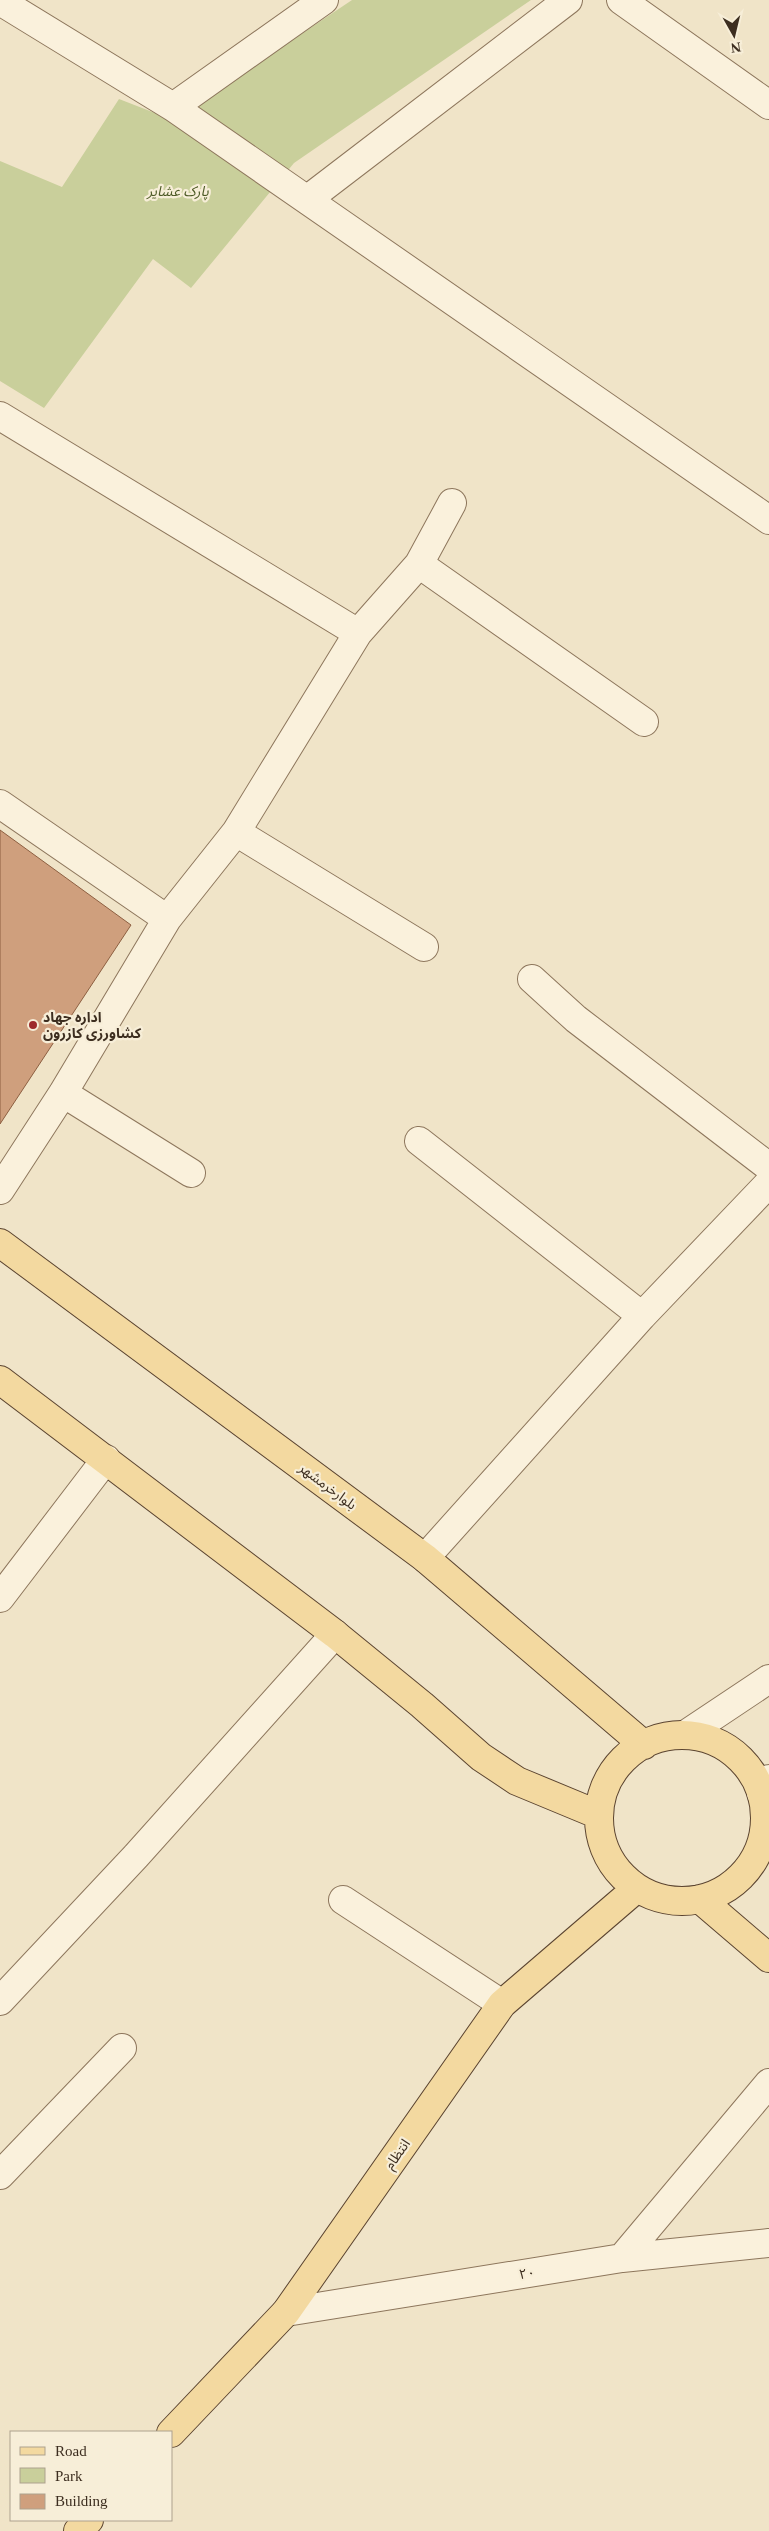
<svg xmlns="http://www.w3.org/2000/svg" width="769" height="2531" viewBox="0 0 769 2531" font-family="'Times New Roman','Noto Sans Arabic',serif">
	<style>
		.green { fill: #c9cf9b }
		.building { fill: #cf9f7d; stroke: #8d5f41 }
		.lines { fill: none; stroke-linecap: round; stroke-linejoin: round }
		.minor-casing { stroke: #8d765c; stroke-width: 30 }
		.major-casing { stroke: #5b4430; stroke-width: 30 }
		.minor { stroke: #faf1dc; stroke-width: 28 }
		.major { stroke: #f3d9a0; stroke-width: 28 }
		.poi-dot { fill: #9e2a2b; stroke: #f7eed8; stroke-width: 2 }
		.labels { text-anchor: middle; stroke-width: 4.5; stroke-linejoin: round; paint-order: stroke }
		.park-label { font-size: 14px; font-style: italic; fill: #4d5a26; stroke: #f7eed8 }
		.poi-label { font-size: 14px; font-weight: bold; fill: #3d2e20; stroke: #f7eed8; text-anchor: start }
		.street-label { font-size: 14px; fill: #3d2e20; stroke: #f7eed8 }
	</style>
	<rect width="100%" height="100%" fill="#f0e4c8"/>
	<path class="green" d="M 352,0 L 531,0 L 294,163 L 191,288 L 153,259 L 44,408 L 0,381 L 0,161 L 62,187 L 119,99 L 173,120 Z"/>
	<path class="building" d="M 0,830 L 131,925 L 0,1124 Z"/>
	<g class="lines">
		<defs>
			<path id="minor" d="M 621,0 L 769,105
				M 0,1 L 173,107 L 769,520
				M 173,107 L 324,0
				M 308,199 L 568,0
				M 0,416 L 358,633
				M 419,564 L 644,722
				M 0,804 L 167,919
				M 236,832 L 424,947
				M 532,979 L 576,1019 L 769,1167
				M 63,1093 L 191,1173
				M 419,1141 L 642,1316
				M 0,1190 L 63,1093 L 167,919 L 236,832 L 358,633 L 419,564 L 452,503
				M 425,1558 L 642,1316 L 769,1183
				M 0,1598 L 106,1459
				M 685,1735 L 769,1679
				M 761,1793 L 769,1779
				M 343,1900 L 502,2004
				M 0,2001 L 136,1856 L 335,1634
				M 0,2175 L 122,2048
				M 622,2258 L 769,2083
				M 286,2312 L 622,2258 L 769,2243"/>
			<path id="major" d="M 0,1243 L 425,1558 L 644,1745
				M 0,1380 L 335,1634 L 422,1705 L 481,1757 L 517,1781 L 599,1815
				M599 1818a83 83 0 1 1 166 0a83 83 0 1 1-166 0Z
				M 700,1899 L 769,1958
				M 171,2433 L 286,2312 L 502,2004 L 637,1888
				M 78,2531 L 89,2520"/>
		</defs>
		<use href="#minor" class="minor-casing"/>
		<use href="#major" class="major-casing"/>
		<use href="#minor" class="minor"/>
		<use href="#major" class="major"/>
	</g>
	<circle class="poi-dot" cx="33" cy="1025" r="5"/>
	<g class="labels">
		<g class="park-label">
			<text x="178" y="196">پارک عشایر</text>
		</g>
		<g class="poi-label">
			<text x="43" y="1022">اداره جهاد<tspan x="43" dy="16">کشاورزی کازرون</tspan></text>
		</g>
		<g class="street-label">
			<text transform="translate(328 1486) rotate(37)" y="5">بلوارخرمشهر</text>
			<text transform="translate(397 2154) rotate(-55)" y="5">انتظام</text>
			<text transform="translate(527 2273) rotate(-9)" y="5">۲۰</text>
		</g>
	</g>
	<rect x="10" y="2431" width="162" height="90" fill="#f7eed8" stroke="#ada18e"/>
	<rect x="20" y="2447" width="25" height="8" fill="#f3d9a0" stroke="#ada18e"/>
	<text x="55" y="2456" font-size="15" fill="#3d2e20">Road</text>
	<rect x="20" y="2468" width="25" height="15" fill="#c9cf9b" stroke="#ada18e"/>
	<text x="55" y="2481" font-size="15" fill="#3d2e20">Park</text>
	<rect x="20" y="2494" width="25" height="15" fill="#cf9f7d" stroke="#ada18e"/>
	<text x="55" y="2506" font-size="15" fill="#3d2e20">Building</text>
	<g transform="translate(734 35) rotate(172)" stroke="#f7eed8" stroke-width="4" paint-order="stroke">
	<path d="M0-4L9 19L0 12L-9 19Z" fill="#3d2e20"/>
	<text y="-8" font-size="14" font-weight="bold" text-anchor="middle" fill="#3d2e20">N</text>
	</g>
</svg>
